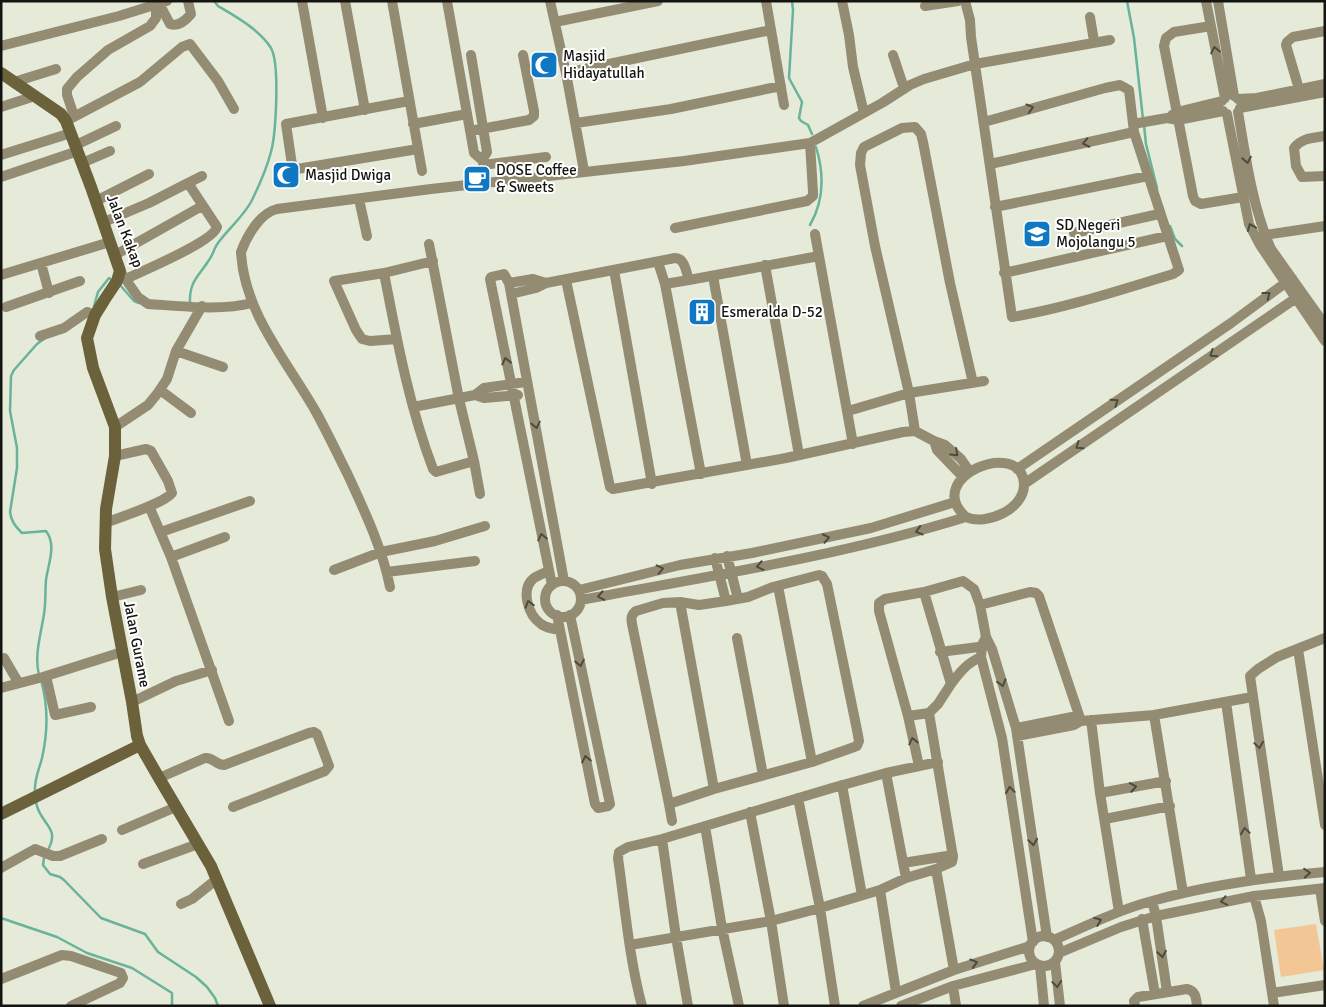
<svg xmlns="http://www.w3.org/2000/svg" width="1326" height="1007" viewBox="0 0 1326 1007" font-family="Signika,sans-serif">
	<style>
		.green { fill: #f3c696 }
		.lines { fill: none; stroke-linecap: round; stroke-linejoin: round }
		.stream { stroke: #69b39b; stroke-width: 2.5 }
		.street { stroke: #938c73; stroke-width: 10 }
		.secondary { stroke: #6b613b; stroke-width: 12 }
		.oneway { stroke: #4d4b3d }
		.labels { text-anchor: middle; stroke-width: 4; stroke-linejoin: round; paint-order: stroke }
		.poi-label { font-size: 15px; fill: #141510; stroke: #fff; text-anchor: start }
		.street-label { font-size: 15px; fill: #141510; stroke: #fff }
	</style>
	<rect width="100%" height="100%" fill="#e5ead9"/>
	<path class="green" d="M 1316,924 L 1324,970 L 1281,977 L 1274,930 Z"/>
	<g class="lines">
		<path class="stream" d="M 792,1 L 793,10 L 789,78 L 802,102 L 799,118 L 801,121 L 808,125 L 812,134
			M 1127,1 L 1134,38 L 1143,119
			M 1144,125 L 1146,144 L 1157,188
			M 810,225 C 824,201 824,173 816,147
			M 1170,226 L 1175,239 L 1182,246
			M 120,285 L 134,301 L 139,303
			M 190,303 C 189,281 199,276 209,260 C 213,255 214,248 218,243 C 228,229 242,218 251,202 C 258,188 267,167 271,152 C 276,133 280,64 271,48 C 260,30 235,16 218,6 L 214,1
			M 94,306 L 98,292 L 109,278 L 113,281
			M 39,675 C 34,655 41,634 44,614 C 46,603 45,591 46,580 C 48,564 57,545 46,531 L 22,533 C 15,526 11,521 10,512 L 17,468 L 17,448 L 10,411 L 11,376 L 14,370 L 37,344 L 44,339
			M 35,792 C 34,779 39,770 42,758 C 48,732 48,705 41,680
			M 36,802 C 39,823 60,827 49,848
			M 44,858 L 43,865 L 50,874 L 60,877 L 64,880 L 101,918 L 145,934 L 158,952 L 196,977 L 207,987 L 215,998 L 218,1006
			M 1,918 L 57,937 L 87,953 L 132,968 L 172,993 L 172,1006"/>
		<path class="street" d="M 302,1 L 323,118
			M 345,1 L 365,110
			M 392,1 L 422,171
			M 447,1 L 474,153 L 482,160
			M 550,1 L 566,73 L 584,171
			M 766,1 L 784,105
			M 842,1 L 849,35 L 853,67 L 864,113
			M 965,1 L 970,20 L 971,37 L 1012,317 C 1066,308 1120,290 1173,274 L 1179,270 L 1134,132 L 1129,90 L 1120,85 L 1105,88 L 984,122
			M 1206,1 L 1225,98
			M 1218,1 L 1234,96
			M 158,5 L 161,7 L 170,24 C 178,27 186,20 191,14 L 188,1
			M 925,6 L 958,1
			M 1090,17 L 1094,41
			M 555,22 L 658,1
			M 1211,26 L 1174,32 L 1166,38 L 1164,46 L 1193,196 L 1195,201 L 1201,204 L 1243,197
			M 1,46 L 119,16 L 167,1
			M 471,55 L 487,152 L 482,160
			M 893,55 L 904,88
			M 566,73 L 771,30
			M 14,82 L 56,69
			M 1299,89 L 1286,45 L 1287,42 L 1293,37 L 1325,31
			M 1238,99 L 1257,98 L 1325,84
			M 409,101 L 286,124 L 292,165 L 294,168 L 297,169 L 418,149
			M 1,107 L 35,96
			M 1240,108 L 1325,92
			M 1238,112 C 1246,158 1252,206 1271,249 L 1325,325
			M 1227,114 L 1249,224 L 1260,245 L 1325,341
			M 1172,115 L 1177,112 L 1222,101
			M 74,116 L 67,95 L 67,89 L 77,77 L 108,50 L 150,26 L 156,18 L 156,5
			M 66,121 L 140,82 L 182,47 L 190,44 L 218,81 L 234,109
			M 576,123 L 671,109 L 781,86
			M 413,124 L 467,114
			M 1133,124 L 1167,118 L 1178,120 L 1223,111
			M 470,131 L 529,120 L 534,116 L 534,111 L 523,55
			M 1325,136 C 1312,138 1302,138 1294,148 L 1296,166 L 1302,177 L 1325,176
			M 76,145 L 116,126
			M 1,155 L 71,133
			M 82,163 L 110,151
			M 990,164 L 1134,132
			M 483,165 L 546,157
			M 1,177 L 78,151
			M 188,183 L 202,176
			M 359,199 L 367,236
			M 96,201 L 149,174
			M 995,207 L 1148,176
			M 104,222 L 149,203 L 188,183 L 217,227 C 213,242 142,271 126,279
			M 675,228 L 807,201 L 813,196 L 813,192 L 810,143
			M 1074,233 L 1159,214
			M 815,234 L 853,444
			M 1265,235 L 1325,226
			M 429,244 L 459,399 L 474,461 L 480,494
			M 115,255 L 202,206
			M 658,262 L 665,284 L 701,474
			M 41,263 L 49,293
			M 765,265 L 799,455
			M 614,270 L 652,484
			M 384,273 C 397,340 409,406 433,469 L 436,472 L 474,461
			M 1004,273 L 1167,236
			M 122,274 L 138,297 L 148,304 C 180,306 221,311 252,303
			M 1,275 L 110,242
			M 713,276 L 747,465
			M 566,280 L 610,487 L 613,489 L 786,458 L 903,432 L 915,431 L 934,441 L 945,445 L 961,459 L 970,472
			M 509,283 L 533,279 L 546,283
			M 665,284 L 689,280
			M 511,294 L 536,288 L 546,283 L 675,258 C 685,258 686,272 689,280 L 819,256
			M 6,307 L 80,281
			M 40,336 L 64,328 L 87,312 L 95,315
			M 397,339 L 370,341 L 362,339 L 356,330 L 334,281 L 384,273 L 433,261
			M 176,351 L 223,367
			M 160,390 L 191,413
			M 475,395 L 484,398 L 518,395
			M 413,407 L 475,395 L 484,388 L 526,382
			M 848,411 L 909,393 L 984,381
			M 115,427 L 148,405 L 157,394 L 167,379 L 176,351 L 202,306
			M 915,431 L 909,393 L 875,246 L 860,165 L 861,153 L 864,147 L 902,128 L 915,127 L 921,134 L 923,142 L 950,283 L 973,383
			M 934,441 L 937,450 L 963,477
			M 1017,469 L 1231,323 L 1292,278
			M 1024,484 L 1302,294
			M 149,506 L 171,557 L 229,721
			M 105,523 C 120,517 163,504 172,493 L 168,481 L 151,451 L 146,449 L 115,456
			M 161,532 L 250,501
			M 727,556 L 738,599
			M 171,557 L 225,537
			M 715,558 L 726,601
			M 334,570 L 381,552 L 435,541 L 485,526
			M 549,571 C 544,573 539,575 534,578 C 520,589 528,615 541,624 C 546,628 553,629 560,630
			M 387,572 L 475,561
			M545 599a18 18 0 1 1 36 0a18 18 0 1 1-36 0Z
			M 552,585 L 490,279 L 491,277 L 504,274 L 509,283 L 564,581
			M 778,586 L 812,762
			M 390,587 C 382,547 364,510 347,473 C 337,453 327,432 316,412 C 287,361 244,313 241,252 C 247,236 260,213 277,209 L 431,189 L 684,161 L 810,143 L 882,103 L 910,85 L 924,79 L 975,64 L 1110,40
			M 579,590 L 680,565 L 752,553 L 871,528 L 955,502
			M 112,597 L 141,590
			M 581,600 C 710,576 840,556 966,517 C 986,526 1025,509 1024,484 C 1022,437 921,477 966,517
			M 680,602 L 714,789
			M 980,605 L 1030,592 L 1036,593 L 1039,596 L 1081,721
			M 557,615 L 595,804 L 598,808 L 608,806 L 610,804 L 570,615
			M 986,637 L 982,645 L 981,657 L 1002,738 L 1033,942
			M 737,638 L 763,775
			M 1298,649 L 1325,825
			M 940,652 L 986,646
			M 4,658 L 18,682
			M 46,676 L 55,715 L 91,707
			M 951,684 C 960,672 967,663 981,657
			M 1,688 L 43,677 L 122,652
			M 132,702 L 176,681 L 212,670
			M 1226,702 L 1251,879
			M 1154,715 L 1183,893
			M 908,716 L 929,713 L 938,704 L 951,684 L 924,592
			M 1091,720 L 1100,793 L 1119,912
			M 1016,728 L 1072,717 L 1081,721
			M 1017,736 L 1074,725 L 1081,721 L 1154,715 L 1252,697
			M 919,766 L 908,716 L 879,611 L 879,603 L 885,599 L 924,592 L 963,581 L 974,589 L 980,605 L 986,637 L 992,649 L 1016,728 L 1047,937
			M 886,773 L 906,878
			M 159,778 L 205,758 C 213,757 216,765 224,765 L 309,733 L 314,732 L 317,734 L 329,766 L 325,771 L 233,807
			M 842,785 L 862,895
			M 1100,793 L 1166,781
			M 798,798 L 820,908 L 835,1006
			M 669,804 L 632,624 C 631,618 631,615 636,611 L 663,603 L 680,602 L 699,605 L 726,601 L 748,597 L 773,587 L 819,575 L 822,576 L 827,584 L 857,730 L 859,741 L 857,746 L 812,762 L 714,789 L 669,804 L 672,821
			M 750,812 L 771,921 L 784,1006
			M 1105,819 L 1170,806
			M 705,826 L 722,928 L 739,1006
			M 122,830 L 176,807
			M 662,839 L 676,937 L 688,1006
			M 903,863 L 953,855
			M 143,864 L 198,844
			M 1,868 L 35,849 L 53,856 L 60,856 L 102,839
			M 936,869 L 954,970
			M 1279,876 L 1250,676 L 1258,669 L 1277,657 L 1325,638
			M 1320,889 L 1325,921
			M 880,890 L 896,992
			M 1254,896 L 1261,921 L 1274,1006
			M 1152,901 L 1156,916 L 1167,992
			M 181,904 L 192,899 L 217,879
			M 1142,919 L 1155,994
			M1029 951a15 15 0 1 1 30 0a15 15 0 1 1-30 0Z
			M 1054,940 C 1086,926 1118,910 1152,901 C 1209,885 1267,877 1325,872
			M 630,945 L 771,921 L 820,908 L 880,890 L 906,878 L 936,869 L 952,862 L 953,857 L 929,713
			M 1059,953 L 1121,927 L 1156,916 L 1254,896 L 1325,888
			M 1055,962 L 1060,1006
			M 1040,966 L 1044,1006
			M 1,979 L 62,955 L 71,956 L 121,973 L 123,978 L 120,983 L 71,1006
			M 953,986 L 956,1006
			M 1272,993 L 1325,985
			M 642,1006 C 629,958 625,907 618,858 L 619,852 L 628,847 L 662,839 L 832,788 L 886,773 L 938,762
			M 863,1006 L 954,970 L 1030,946
			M 901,1006 L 953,986 L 1036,964
			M 1135,1006 L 1134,1001 L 1138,997 L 1187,989 C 1196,991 1196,998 1197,1006"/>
		<path class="secondary" d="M 1,73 L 61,114 L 66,121 L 91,187 L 120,271 L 117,281 L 105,299 L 95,315 L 87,338 L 93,368 L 115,427 L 115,456 L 106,509 L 105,549 L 112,597 L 132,702 L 137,736 L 140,745 L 159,778 L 211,866 L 270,1006
			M 1,814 L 140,745"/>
	</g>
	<defs><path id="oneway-chevron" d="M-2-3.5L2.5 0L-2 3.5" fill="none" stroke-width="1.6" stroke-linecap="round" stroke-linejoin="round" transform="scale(1.25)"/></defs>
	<g class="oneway">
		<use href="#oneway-chevron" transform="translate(1215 50) rotate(-101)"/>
		<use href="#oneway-chevron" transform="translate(1030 108) rotate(-16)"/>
		<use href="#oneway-chevron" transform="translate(1086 143) rotate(168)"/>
		<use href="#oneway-chevron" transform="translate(1247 160) rotate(80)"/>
		<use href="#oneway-chevron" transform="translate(1251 227) rotate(-112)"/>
		<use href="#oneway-chevron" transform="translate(1267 295) rotate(-37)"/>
		<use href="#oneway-chevron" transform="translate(1213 354) rotate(145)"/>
		<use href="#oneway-chevron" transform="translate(506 361) rotate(-102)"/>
		<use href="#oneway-chevron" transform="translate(1115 402) rotate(-34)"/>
		<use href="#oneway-chevron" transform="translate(536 425) rotate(78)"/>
		<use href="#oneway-chevron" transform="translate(1079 446) rotate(145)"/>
		<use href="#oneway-chevron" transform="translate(955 453) rotate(43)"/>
		<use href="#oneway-chevron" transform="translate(919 531) rotate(164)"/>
		<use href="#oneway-chevron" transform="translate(542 537) rotate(-102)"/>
		<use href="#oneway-chevron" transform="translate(826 538) rotate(-12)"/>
		<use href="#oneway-chevron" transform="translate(760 566) rotate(169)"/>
		<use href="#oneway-chevron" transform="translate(660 569) rotate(-13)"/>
		<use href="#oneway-chevron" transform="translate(601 596) rotate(169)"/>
		<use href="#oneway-chevron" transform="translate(529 604) rotate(-106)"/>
		<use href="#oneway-chevron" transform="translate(580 663) rotate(78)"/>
		<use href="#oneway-chevron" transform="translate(1002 683) rotate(73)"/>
		<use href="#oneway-chevron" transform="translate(913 741) rotate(-102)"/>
		<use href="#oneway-chevron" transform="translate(1259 745) rotate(82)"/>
		<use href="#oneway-chevron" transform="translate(586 759) rotate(-102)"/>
		<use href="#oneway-chevron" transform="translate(1133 787) rotate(-10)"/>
		<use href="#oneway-chevron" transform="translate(1010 790) rotate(-98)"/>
		<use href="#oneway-chevron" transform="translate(1245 831) rotate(-98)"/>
		<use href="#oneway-chevron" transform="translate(1033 842) rotate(82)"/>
		<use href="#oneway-chevron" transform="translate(1307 873) rotate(-5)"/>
		<use href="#oneway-chevron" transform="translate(1224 901) rotate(169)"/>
		<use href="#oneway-chevron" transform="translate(1098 921) rotate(-22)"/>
		<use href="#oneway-chevron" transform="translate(1162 954) rotate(81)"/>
		<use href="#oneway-chevron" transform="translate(974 963) rotate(-17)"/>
		<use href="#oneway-chevron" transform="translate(1057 984) rotate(83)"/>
	</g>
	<defs>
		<symbol id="mosque-square" viewBox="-11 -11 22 22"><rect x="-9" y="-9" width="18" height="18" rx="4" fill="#1078c3" stroke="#fff"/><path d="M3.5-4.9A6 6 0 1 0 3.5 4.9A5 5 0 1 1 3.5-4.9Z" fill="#fff"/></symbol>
		<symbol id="cafe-square" viewBox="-11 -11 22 22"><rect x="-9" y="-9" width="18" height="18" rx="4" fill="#1078c3" stroke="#fff"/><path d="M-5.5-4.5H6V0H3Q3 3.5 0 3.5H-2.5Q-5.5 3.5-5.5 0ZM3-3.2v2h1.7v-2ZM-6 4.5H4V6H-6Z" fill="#fff"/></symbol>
		<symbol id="school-square" viewBox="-11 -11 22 22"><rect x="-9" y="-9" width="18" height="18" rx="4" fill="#1078c3" stroke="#fff"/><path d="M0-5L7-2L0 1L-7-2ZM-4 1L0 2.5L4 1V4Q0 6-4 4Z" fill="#fff"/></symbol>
		<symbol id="building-square" viewBox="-11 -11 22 22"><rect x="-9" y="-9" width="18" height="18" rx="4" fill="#1078c3" stroke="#fff"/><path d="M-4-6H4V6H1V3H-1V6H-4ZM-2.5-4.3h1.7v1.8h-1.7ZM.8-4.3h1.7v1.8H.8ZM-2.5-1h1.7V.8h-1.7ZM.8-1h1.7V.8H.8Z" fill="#fff"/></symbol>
	</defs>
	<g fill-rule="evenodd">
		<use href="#mosque-square" x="528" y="49" width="32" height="32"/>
		<use href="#mosque-square" x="270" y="159" width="32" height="32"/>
		<use href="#cafe-square" x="461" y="163" width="32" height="32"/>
		<use href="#school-square" x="1021" y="218" width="32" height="32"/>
		<use href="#building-square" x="686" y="296" width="32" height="32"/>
	</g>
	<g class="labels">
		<g class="poi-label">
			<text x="563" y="61">Masjid<tspan x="563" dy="17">Hidayatullah</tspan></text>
			<text x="496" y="175">DOSE Coffee<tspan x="496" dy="17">&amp; Sweets</tspan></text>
			<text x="305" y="180">Masjid Dwiga</text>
			<text x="1056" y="230">SD Negeri<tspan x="1056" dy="17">Mojolangu 5</tspan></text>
			<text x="721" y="317">Esmeralda D-52</text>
		</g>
		<g class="street-label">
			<text transform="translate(125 231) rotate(69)" y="5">Jalan Kakap</text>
			<text transform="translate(137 644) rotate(79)" y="5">Jalan Gurame</text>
		</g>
	</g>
	<rect width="1326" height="1007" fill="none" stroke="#141510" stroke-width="5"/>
</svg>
